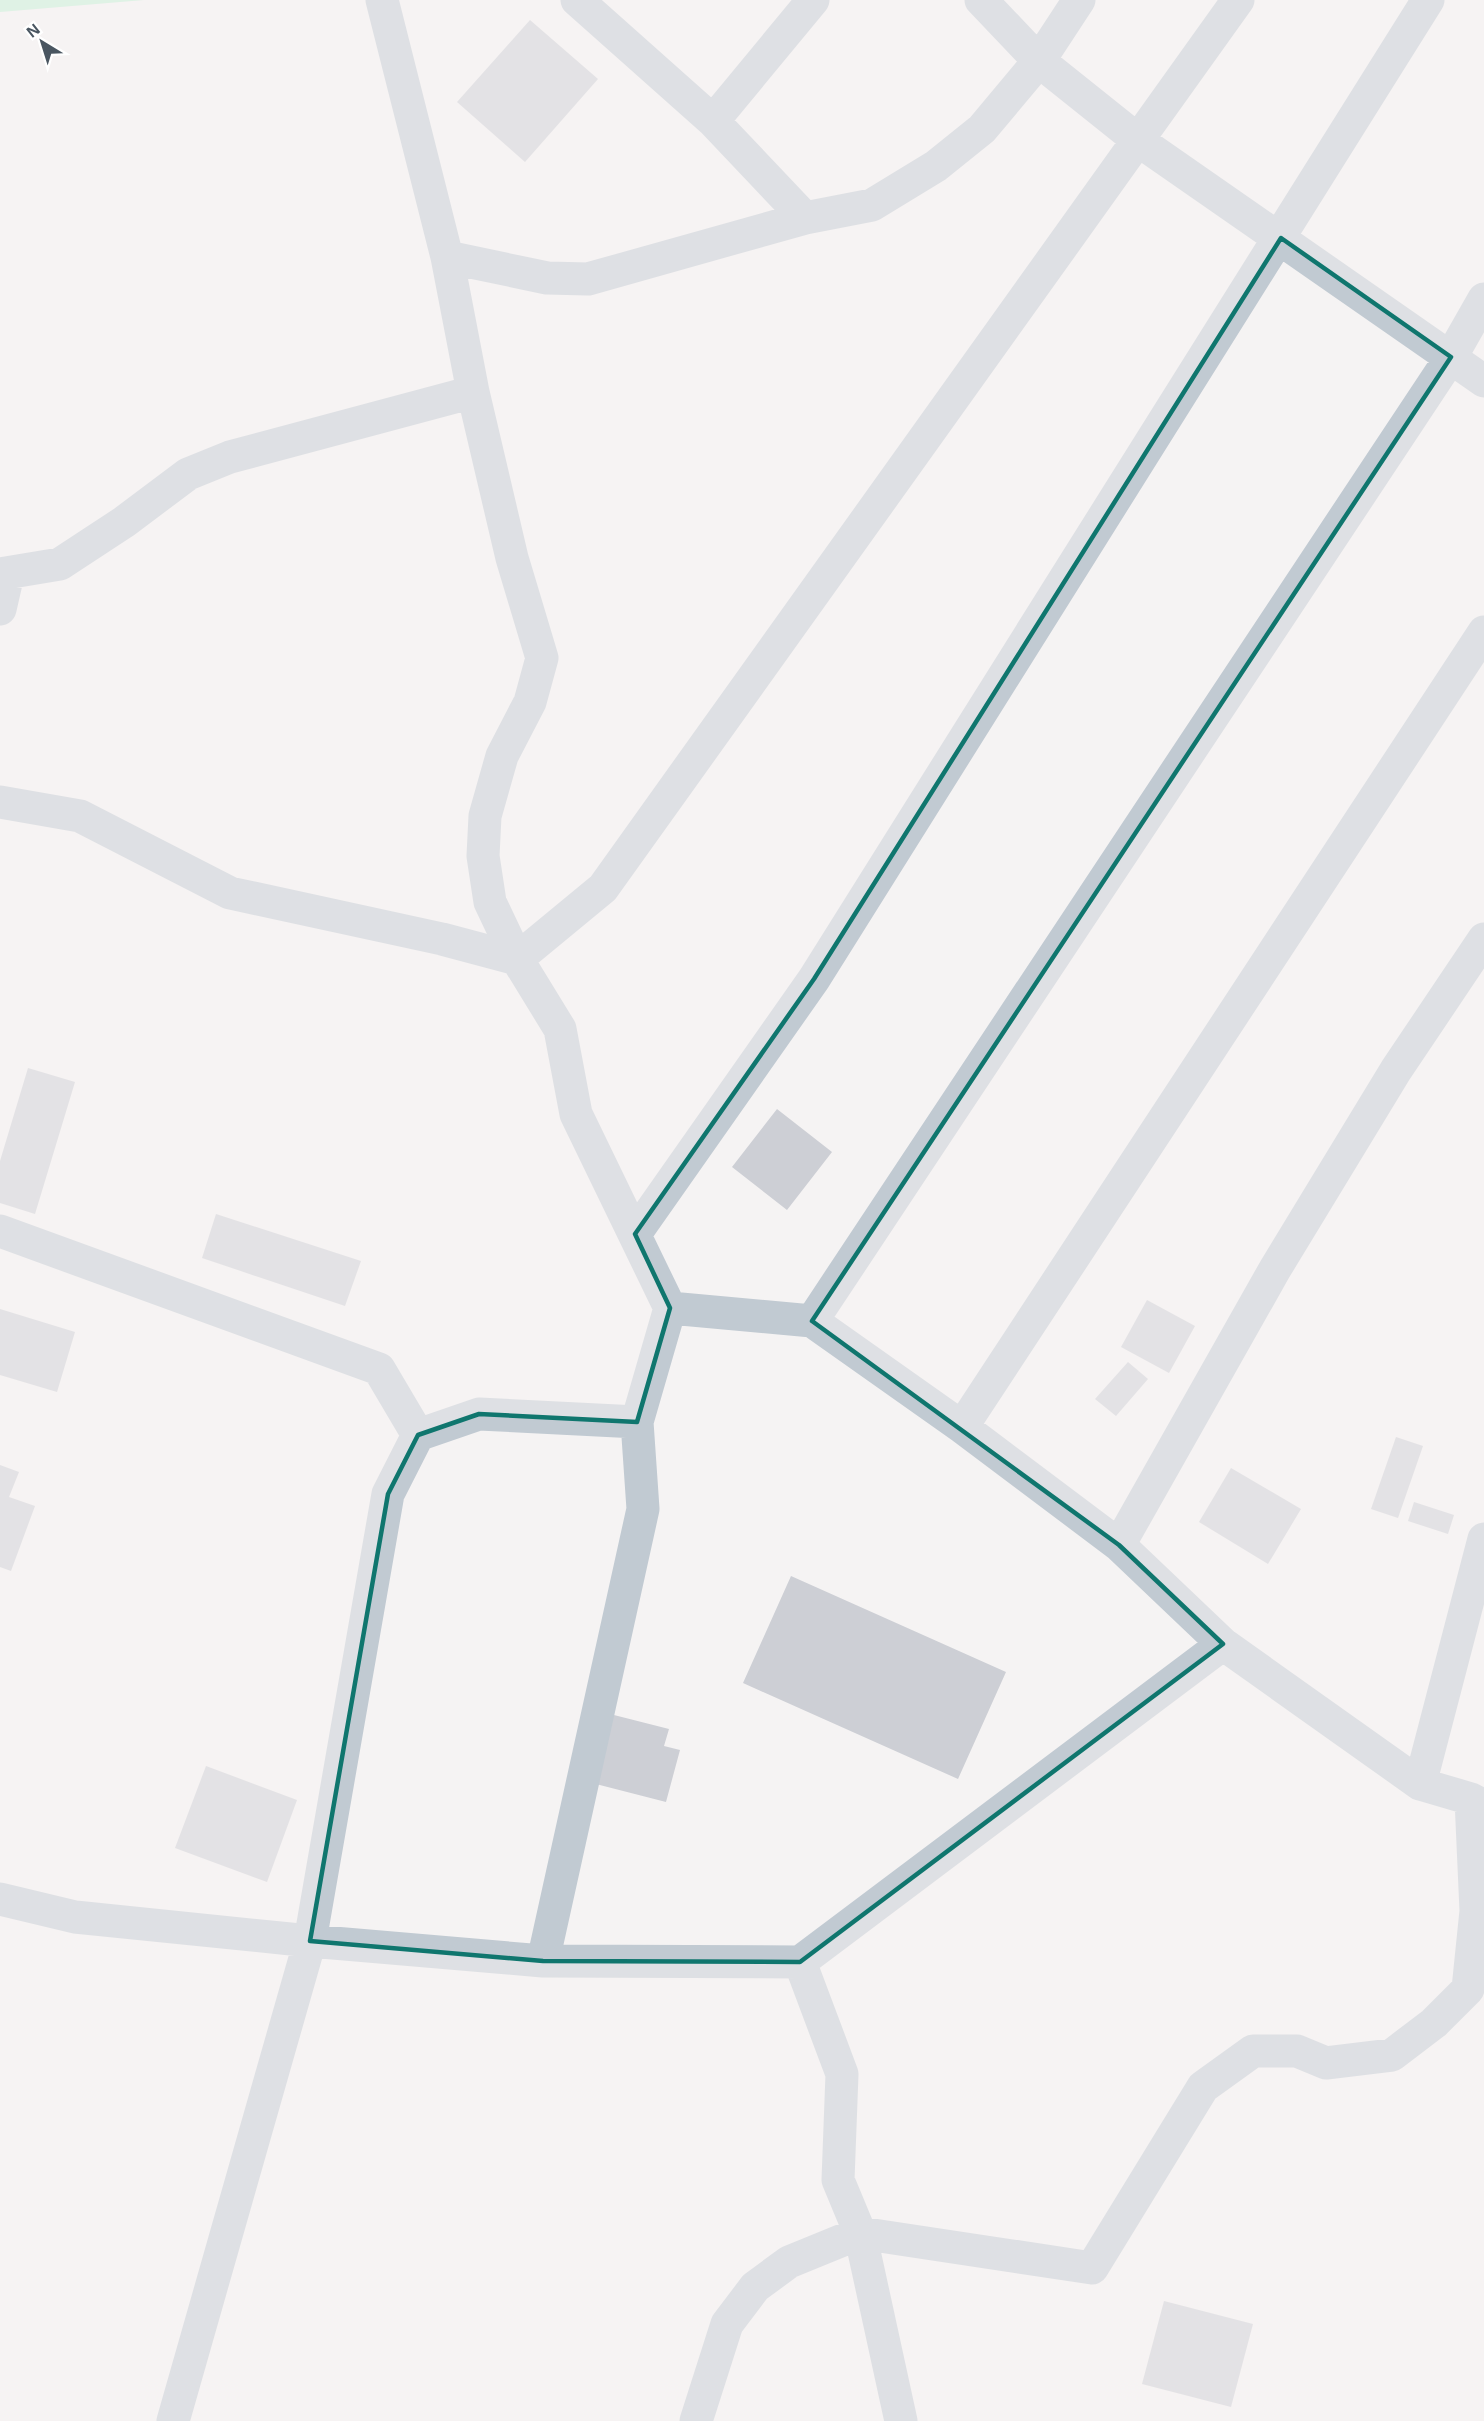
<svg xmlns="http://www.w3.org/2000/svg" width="1484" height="2421" viewBox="0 0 1484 2421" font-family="Helvetica,sans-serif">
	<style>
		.green { fill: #c3f1d5 }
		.building { fill: #cdcfd5 }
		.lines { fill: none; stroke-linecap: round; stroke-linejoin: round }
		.minor { stroke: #c1cad2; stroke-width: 33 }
		.marked { fill: none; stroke: #0f766e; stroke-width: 4.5; stroke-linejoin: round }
	</style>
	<rect width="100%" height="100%" fill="#f5f3f3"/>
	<path class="green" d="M 0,0 L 144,0 L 0,12 Z"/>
	<path class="building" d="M 530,20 L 598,79 L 525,162 L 457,102 Z
		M 28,1068 L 75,1082 L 35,1214 L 0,1203 L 0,1161 Z
		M 777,1109 L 832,1152 L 787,1210 L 732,1167 Z
		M 216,1214 L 361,1261 L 345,1306 L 202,1258 Z
		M 1147,1300 L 1195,1326 L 1169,1373 L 1121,1347 Z
		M 0,1309 L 75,1332 L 57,1392 L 0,1375 Z
		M 1128,1362 L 1148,1379 L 1116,1416 L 1095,1399 Z
		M 1396,1437 L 1423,1446 L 1398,1518 L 1371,1509 Z
		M 0,1465 L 19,1472 L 9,1497 L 35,1506 L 11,1571 L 0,1567 Z
		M 1231,1468 L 1301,1509 L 1268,1564 L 1199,1522 Z
		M 1414,1502 L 1454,1515 L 1448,1534 L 1408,1521 Z
		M 791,1576 L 1006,1672 L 958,1779 L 743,1683 Z
		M 610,1714 L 669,1729 L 664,1746 L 680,1750 L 666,1802 L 592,1783 Z
		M 206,1766 L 297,1800 L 267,1882 L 175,1848 Z
		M 1164,2301 L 1253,2324 L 1231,2407 L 1142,2384 Z"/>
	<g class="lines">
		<path class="minor" d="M 382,0 L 447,257 L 473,392 L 512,558 L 542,658 L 530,702 L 502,756 L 485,816 L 483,856 L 490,902 L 517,959 L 560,1029 L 576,1114 L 670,1308 L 637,1422 L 643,1509 L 543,1961
			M 577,0 L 713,121 L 805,218
			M 981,0 L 1039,61 L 1139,141 L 1484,381
			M 713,121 L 813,0
			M 447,257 L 547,278 L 588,279 L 805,218 L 872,205 L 936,166 L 982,129 L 1039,61 L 1079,0
			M 0,574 L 60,564 L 124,522 L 188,474 L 230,457 L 473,392
			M 0,609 L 8,574
			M 0,802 L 80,816 L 230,893 L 442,939 L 517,959
			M 517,959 L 603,888 L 1238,0
			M 0,1231 L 379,1369 L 418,1435
			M 635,1234 L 814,979 L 1428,0
			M 670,1308 L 812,1321 L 962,1427 L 1484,632
			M 812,1321 L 1451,357 L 1484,299
			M 962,1427 L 1119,1545 L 1223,1644
			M 1119,1545 L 1275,1269 L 1396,1070 L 1484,939
			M 1420,1784 L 1484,1539
			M 0,1899 L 75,1917 L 310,1941 L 543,1961 L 800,1962 L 1223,1644 L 1420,1784 L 1471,1799 L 1484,1806
			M 800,1962 L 842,2074 L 838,2180 L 860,2233 L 901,2421
			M 173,2421 L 310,1941 L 388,1494 L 418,1435 L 479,1414 L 637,1422
			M 696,2421 L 727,2324 L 755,2287 L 789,2262 L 860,2233 L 1092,2268 L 1203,2087 L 1253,2051 L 1297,2051 L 1326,2063 L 1392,2055 L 1434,2023 L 1468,1989 L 1476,1911 L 1471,1799"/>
	</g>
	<path d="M0 0H1484V2421H0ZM 1281,238 L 1451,357 L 812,1321 L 1119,1545 L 1223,1644 L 800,1962 L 543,1961 L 310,1941 L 388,1494 L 418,1435 L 479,1414 L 637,1422 L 670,1308 L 635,1234 L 814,979 Z" fill="#f5f3f3" fill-opacity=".55" fill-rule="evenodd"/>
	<path class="marked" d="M 1281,238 L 1451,357 L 812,1321 L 1119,1545 L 1223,1644 L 800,1962 L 543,1961 L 310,1941 L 388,1494 L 418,1435 L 479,1414 L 637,1422 L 670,1308 L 635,1234 L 814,979 Z"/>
	<g transform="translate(42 42) rotate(322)" stroke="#ffffff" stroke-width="4.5" paint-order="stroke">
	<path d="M0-4.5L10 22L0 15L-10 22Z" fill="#4a5661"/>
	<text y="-9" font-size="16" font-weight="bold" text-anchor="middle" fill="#4a5661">N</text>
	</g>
</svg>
